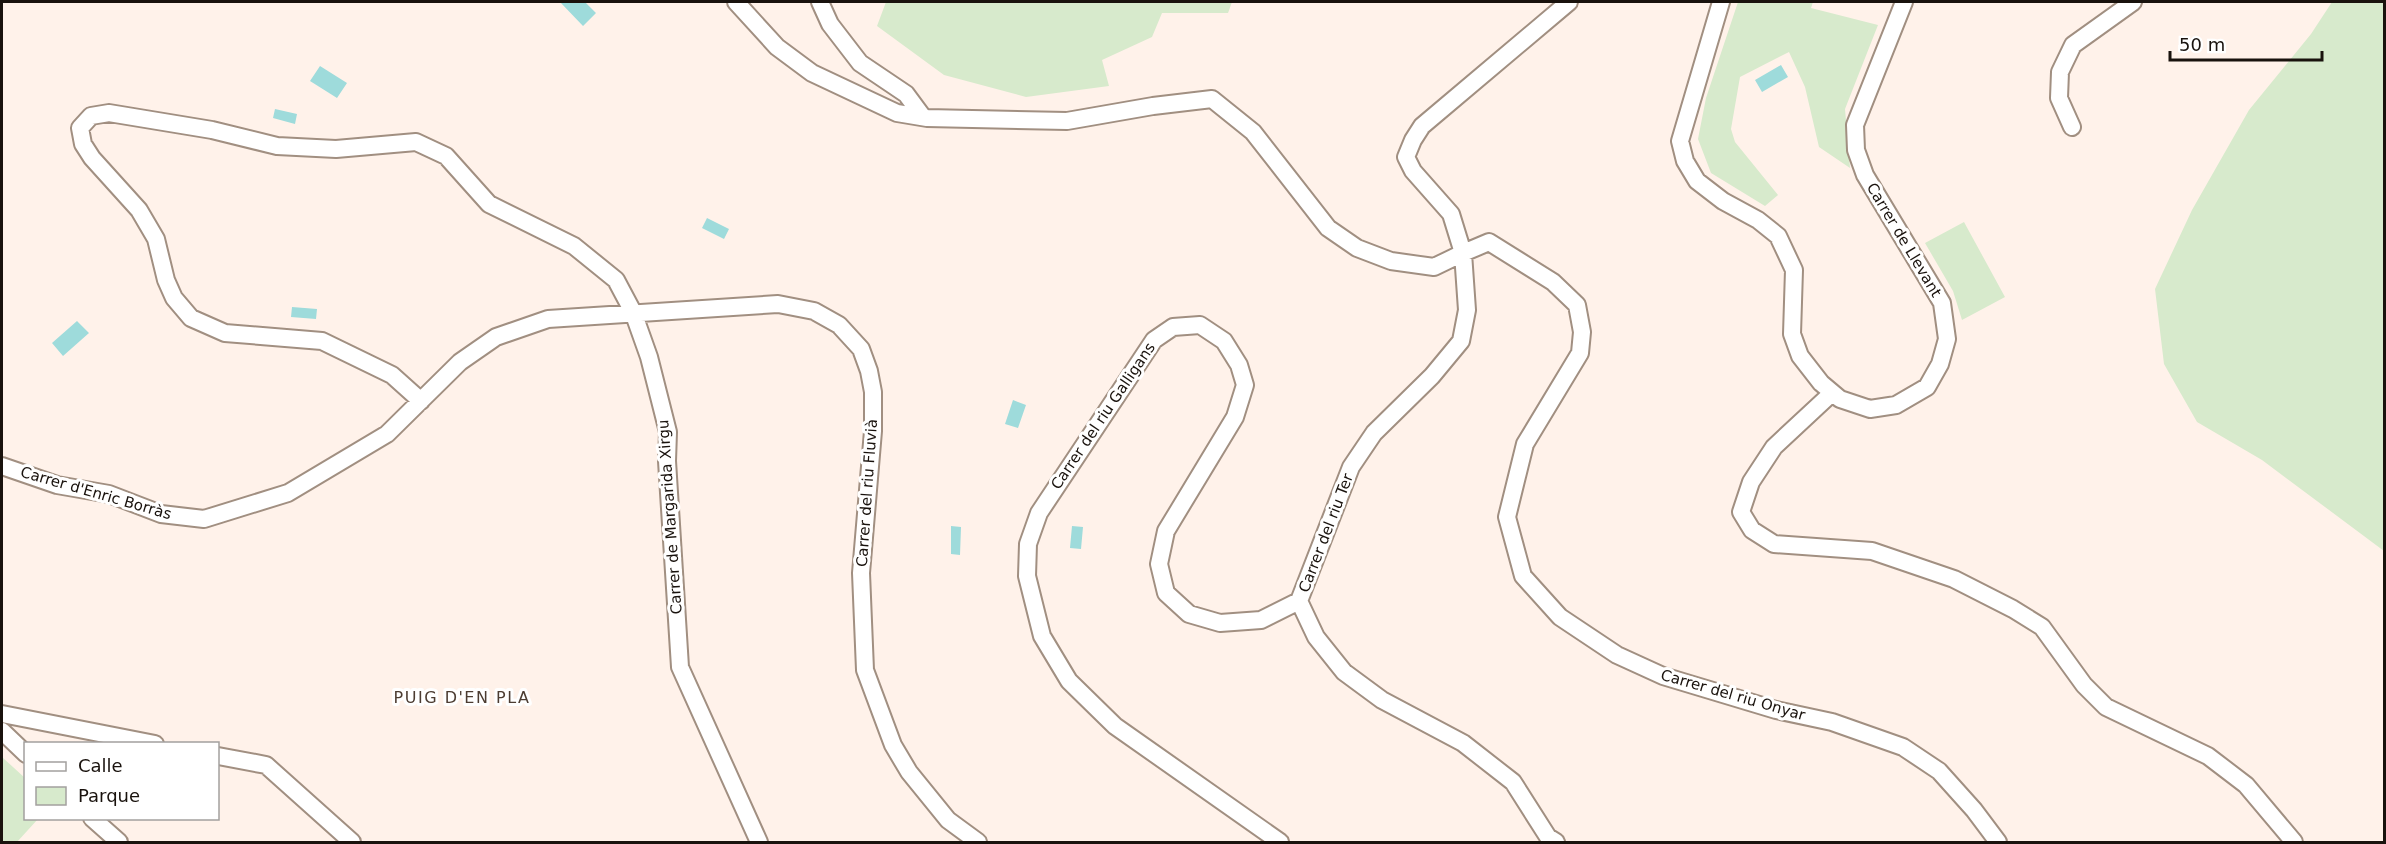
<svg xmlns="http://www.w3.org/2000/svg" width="2386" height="844" viewBox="0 0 2386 844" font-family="'DejaVu Sans',sans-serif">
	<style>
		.green { fill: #d7eacc }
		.water { fill: #9edbdb }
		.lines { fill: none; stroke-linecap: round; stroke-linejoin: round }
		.street-casing { stroke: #a18f81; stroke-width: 20 }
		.street { stroke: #fff; stroke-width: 16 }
		.labels { text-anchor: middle; stroke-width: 6; stroke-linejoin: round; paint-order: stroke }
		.street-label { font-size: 15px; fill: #19120d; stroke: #fff }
		.neighbourhood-label { font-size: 16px; letter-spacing: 1.5px; fill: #4c3c31; stroke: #fff }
	</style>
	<rect width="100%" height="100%" fill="#fff2ea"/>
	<path class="green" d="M 886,2 L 1232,2 L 1228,13 L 1162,13 L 1152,37 L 1102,60 L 1109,86 L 1026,97 L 944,75 L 877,26 Z
		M 1738,2 L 1813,2 L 1811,8 L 1878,25 L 1845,109 L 1850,168 L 1819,147 L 1805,87 L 1789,52 L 1740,77 L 1731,129 L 1735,142 L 1778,195 L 1765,206 L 1711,173 L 1698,139 L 1706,98 Z
		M 2332,2 L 2384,2 L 2384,551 L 2262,460 L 2197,422 L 2164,364 L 2155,289 L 2192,210 L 2249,110 L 2311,34 Z
		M 1964,222 L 2005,297 L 1962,320 L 1953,291 L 1925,243 Z
		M 2,757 L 25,778 L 26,818 L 38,819 L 17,842 L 2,842 Z"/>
	<path class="water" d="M 560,2 L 585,2 L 596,13 L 583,26 Z
		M 1781,65 L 1788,77 L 1762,92 L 1755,80 Z
		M 320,66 L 347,83 L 337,98 L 310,81 Z
		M 275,109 L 297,114 L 295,124 L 273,118 Z
		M 707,218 L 729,229 L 724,239 L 702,228 Z
		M 292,307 L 317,309 L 316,319 L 291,317 Z
		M 77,321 L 89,333 L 63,356 L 52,343 Z
		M 1013,400 L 1026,405 L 1018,428 L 1005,424 Z
		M 951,526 L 961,527 L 960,555 L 951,554 Z
		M 1072,526 L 1083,527 L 1081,549 L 1070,548 Z"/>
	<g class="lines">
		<defs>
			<path id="street" d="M 736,2 L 777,47 L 812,73 L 897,113 L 927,118 L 1067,121 L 1153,106 L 1212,99 L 1253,132 L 1328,228 L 1357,248 L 1391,261 L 1434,267 L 1463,253 L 1451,214 L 1413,171 L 1406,157 L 1413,140 L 1422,126 L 1569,2
				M 820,2 L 830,24 L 860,63 L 906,94 L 923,117
				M 1721,2 L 1680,141 L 1685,161 L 1697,181 L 1723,201 L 1758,220 L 1778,236 L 1794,270 L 1792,334 L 1800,356 L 1821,383 L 1840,399 L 1870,409 L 1896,405 L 1927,387 L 1940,364 L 1947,339 L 1942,303 L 1865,175 L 1856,150 L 1855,125 L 1904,2
				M 2072,127 L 2059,98 L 2060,72 L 2073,45 L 2133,2
				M 1832,393 L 1774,447 L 1751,482 L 1741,512 L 1752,530 L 1774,544 L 1872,551 L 1954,579 L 2013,609 L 2042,627 L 2084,685 L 2106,707 L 2208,756 L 2246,785 L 2294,842
				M 421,401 L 392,375 L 322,341 L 225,333 L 191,318 L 174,298 L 166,280 L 156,239 L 139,210 L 92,158 L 83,144 L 80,128 L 91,116 L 109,113 L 212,130 L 277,146 L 336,149 L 416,142 L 446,156 L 489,204 L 574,246 L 616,280 L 633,312 L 649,357 L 668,432 L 667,461 L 680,667 L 759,842
				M 2,466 L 57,485 L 109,494 L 161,514 L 204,519 L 288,493 L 387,434 L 460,362 L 496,337 L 548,319 L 778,304 L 814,311 L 839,325 L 861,349 L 869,371 L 873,392 L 873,431 L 861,573 L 865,670 L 893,745 L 909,772 L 948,820 L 978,842
				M 2,714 L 155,744
				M 2,731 L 26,754
				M 218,756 L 266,765 L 352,842
				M 92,818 L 119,842
				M 1280,842 L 1115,726 L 1069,681 L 1042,636 L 1027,576 L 1028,544 L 1039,513 L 1154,340 L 1173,327 L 1200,325 L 1224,341 L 1239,365 L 1245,385 L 1235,417 L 1166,531 L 1159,564 L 1166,593 L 1189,614 L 1220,623 L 1261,620 L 1299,601
				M 1556,842 L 1548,837 L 1513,782 L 1463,743 L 1382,700 L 1344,672 L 1316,637 L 1299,601 L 1351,467 L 1374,433 L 1432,376 L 1461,341 L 1467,310 L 1463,253 L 1489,242 L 1553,282 L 1577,305 L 1582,332 L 1580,353 L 1525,444 L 1507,517 L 1523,576 L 1560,617 L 1617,655 L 1663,676 L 1776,710 L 1832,722 L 1903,747 L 1939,771 L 1974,810 L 1998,842"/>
		</defs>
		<use href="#street" class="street-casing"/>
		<use href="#street" class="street"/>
	</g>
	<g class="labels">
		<g class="street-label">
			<text transform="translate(1904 240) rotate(59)" y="5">Carrer de Llevant</text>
			<text transform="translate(1103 416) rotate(-56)" y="5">Carrer del riu Galligans</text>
			<text transform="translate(96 493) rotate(16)" y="5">Carrer d'Enric Borràs</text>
			<text transform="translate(867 493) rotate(-86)" y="5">Carrer del riu Fluvià</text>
			<text transform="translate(670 517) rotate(-94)" y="5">Carrer de Margarida Xirgu</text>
			<text transform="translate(1326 533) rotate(-69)" y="5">Carrer del riu Ter</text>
			<text transform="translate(1733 695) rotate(16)" y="5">Carrer del riu Onyar</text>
		</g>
		<g class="neighbourhood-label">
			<text x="462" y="703">PUIG D'EN PLA</text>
		</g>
	</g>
	<rect width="2386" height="844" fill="none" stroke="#19120d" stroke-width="6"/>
	<rect x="24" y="742" width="195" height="78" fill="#ffffff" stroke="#a3a09e" stroke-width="1.5"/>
	<rect x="36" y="762" width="30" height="9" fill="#ffffff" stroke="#a3a09e" stroke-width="1.5"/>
	<text x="78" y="772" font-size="18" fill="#19120d">Calle</text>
	<rect x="36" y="787" width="30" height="18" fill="#d7eacc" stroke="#a3a09e" stroke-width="1.5"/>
	<text x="78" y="802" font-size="18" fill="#19120d">Parque</text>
	<path d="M2170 51v9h152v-9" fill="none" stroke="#19120d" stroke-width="3"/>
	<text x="2179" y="51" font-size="18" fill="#19120d" stroke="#ffffff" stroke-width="4.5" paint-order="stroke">50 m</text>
</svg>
